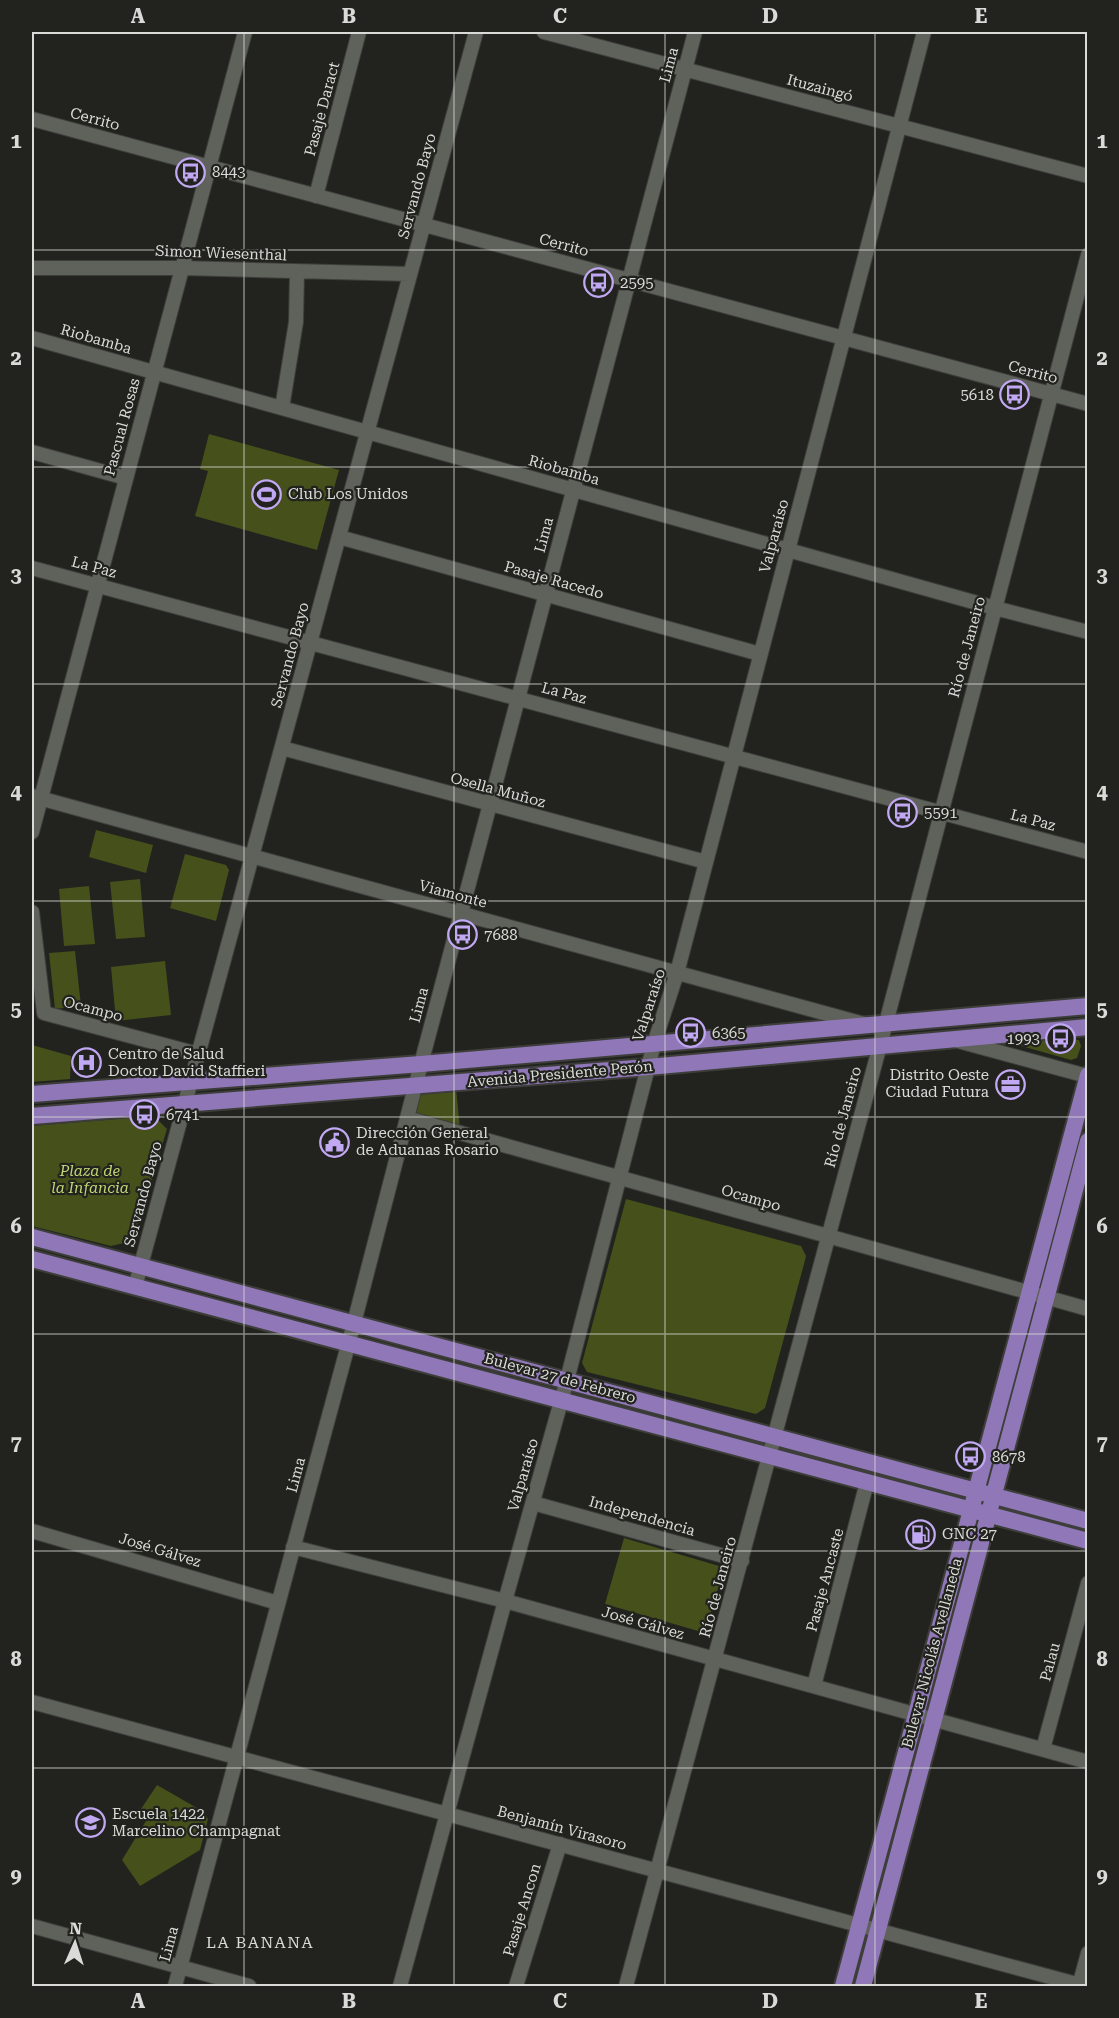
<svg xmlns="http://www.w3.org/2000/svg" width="1119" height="2018" viewBox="0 0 1119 2018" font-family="'Roboto Serif',serif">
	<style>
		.green { fill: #45501b }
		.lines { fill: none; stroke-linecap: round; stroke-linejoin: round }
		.minor-casing { stroke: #3d3e3a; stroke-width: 16 }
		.major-casing { stroke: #3d3e3a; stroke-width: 20 }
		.minor { stroke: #5f615b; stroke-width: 14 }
		.major { stroke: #9078b8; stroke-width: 16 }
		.grid { fill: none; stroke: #dadbd8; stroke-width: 1.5; stroke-opacity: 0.55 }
		.labels { text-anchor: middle; stroke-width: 4.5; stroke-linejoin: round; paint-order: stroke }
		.street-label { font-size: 15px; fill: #dadbd8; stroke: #22231e }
		.poi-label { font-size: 15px; fill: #dadbd8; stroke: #22231e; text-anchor: start }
		.park-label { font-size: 15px; font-style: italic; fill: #bfd672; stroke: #22231e }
		.neighbourhood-label { font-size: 16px; letter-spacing: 1.5px; fill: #dadbd8; stroke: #22231e }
		.neatline { fill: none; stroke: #dadbd8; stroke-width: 2 }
		.grid-label { font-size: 20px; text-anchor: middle; font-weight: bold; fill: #dadbd8 }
	</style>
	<rect width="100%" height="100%" fill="#22231e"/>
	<path class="green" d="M 209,434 L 339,470 L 317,550 L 195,516 L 208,471 L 200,469 Z
		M 96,830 L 153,845 L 146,873 L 89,857 Z
		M 185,854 L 226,865 L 229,870 L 216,921 L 170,908 Z
		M 140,879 L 145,937 L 116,939 L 110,882 Z
		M 89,886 L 95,944 L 64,946 L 59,889 Z
		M 75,951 L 81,1006 L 55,1009 L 49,953 Z
		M 165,961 L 171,1015 L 116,1021 L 111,967 Z
		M 1072,1039 L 1079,1040 L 1081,1046 L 1077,1058 L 1071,1060 L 1011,1043 Z
		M 32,1045 L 71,1056 L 70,1079 L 32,1082 Z
		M 456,1088 L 460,1129 L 418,1115 C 409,1086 436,1090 456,1088 Z
		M 154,1116 L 167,1129 L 133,1241 L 111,1246 L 32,1226 L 32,1126 Z
		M 626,1199 L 801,1246 L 806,1256 L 804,1264 L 765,1408 L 756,1414 L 587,1372 L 582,1363 Z
		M 624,1538 L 719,1566 L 722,1575 L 705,1633 L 605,1604 Z
		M 157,1785 L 204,1812 L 208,1819 L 200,1850 L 140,1886 L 122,1860 L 149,1816 L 141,1809 Z"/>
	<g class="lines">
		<defs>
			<path id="minor" d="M 544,32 L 1088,176
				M 32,119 L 1088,404
				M 316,196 L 359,32
				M 32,268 L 182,268 L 410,274
				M 32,338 L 995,608 L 1088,632
				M 282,408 L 296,322 L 297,272
				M 32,452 L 126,478
				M 339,537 L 760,654
				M 32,568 L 1088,852
				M 282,748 L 706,862
				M 32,796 L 864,1024
				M 32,832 L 245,32
				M 32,912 L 44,1013 L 198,1054
				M 958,1041 L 1087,1076
				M 407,1118 L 1088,1309
				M 135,1287 L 476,32
				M 533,1503 L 742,1561
				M 32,1531 L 278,1603
				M 293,1547 L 505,1601 L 1088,1762
				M 814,1686 L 867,1482
				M 32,1702 L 1084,1986
				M 1043,1749 L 1088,1583
				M 32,1926 L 249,1986
				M 175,1986 L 354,1323 L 421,1064 L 695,32
				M 400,1986 L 505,1601 L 567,1380 L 654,1044 L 677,973 L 924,32
				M 516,1986 L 560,1844
				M 626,1986 L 886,1023 L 1088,255
				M 1079,1986 L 1088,1953"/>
			<path id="major" d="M 32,1094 L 421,1064 L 1088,1006
				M 32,1116 L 648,1067 L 1088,1027
				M 32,1237 L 1088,1521
				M 32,1259 L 1088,1541
				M 843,1986 L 1088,1075
				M 863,1986 L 1088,1141"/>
		</defs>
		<use href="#minor" class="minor-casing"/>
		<use href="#major" class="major-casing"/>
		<use href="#minor" class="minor"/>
		<use href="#major" class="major"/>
	</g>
	<path class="grid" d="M 244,32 L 244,1986M 454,32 L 454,1986M 665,32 L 665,1986M 875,32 L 875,1986M 32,250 L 1088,250M 32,467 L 1088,467M 32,684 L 1088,684M 32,901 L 1088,901M 32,1117 L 1088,1117M 32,1334 L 1088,1334M 32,1551 L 1088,1551M 32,1768 L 1088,1768"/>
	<defs>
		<symbol id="bus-ring" viewBox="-11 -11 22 22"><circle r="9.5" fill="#22231e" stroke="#c1a8f3" stroke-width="1.5"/><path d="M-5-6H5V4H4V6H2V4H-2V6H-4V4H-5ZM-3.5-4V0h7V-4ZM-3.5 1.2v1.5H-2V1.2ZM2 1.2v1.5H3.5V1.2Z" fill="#c1a8f3"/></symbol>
		<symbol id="stadium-ring" viewBox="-11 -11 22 22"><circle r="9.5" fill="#22231e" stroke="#c1a8f3" stroke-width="1.5"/><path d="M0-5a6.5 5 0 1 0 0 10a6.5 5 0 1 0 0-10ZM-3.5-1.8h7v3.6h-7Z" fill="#c1a8f3"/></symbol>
		<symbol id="hospital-ring" viewBox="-11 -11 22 22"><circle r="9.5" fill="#22231e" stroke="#c1a8f3" stroke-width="1.5"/><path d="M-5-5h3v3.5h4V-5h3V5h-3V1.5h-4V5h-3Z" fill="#c1a8f3"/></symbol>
		<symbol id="office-ring" viewBox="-11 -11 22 22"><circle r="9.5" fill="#22231e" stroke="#c1a8f3" stroke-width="1.5"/><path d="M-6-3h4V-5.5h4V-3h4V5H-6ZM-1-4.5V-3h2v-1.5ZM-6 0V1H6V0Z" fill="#c1a8f3"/></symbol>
		<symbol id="civic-ring" viewBox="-11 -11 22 22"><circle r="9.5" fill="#22231e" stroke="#c1a8f3" stroke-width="1.5"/><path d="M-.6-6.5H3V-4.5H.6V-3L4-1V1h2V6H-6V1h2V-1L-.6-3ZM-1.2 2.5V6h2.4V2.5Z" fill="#c1a8f3"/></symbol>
		<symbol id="fuel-ring" viewBox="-11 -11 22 22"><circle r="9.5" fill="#22231e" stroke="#c1a8f3" stroke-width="1.5"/><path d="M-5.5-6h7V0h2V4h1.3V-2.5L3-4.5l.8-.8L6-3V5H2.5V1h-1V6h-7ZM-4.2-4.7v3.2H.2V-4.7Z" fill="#c1a8f3"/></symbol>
		<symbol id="school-ring" viewBox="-11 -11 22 22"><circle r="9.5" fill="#22231e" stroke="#c1a8f3" stroke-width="1.5"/><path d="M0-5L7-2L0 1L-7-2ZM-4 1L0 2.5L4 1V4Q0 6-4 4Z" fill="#c1a8f3"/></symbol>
	</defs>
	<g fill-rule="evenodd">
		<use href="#bus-ring" x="174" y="156" width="33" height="33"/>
		<use href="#bus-ring" x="582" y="266" width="33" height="33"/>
		<use href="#bus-ring" x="998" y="378" width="33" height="33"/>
		<use href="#stadium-ring" x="250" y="478" width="33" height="33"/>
		<use href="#bus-ring" x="886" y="796" width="33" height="33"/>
		<use href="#bus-ring" x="446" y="918" width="33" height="33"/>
		<use href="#bus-ring" x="674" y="1016" width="33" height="33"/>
		<use href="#bus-ring" x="1044" y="1022" width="33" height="33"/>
		<use href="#hospital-ring" x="70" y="1046" width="33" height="33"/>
		<use href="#office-ring" x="994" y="1068" width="33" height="33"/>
		<use href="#bus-ring" x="128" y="1098" width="33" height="33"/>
		<use href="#civic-ring" x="318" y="1126" width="33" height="33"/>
		<use href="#bus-ring" x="954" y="1440" width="33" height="33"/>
		<use href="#fuel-ring" x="904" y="1518" width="33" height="33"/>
		<use href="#school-ring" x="74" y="1806" width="33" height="33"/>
	</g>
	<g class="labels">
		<g class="street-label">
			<text transform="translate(669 65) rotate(-75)" y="5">Lima</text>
			<text transform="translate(820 88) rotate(15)" y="5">Ituzaingó</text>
			<text transform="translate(322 109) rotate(-75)" y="5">Pasaje Daract</text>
			<text transform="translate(95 119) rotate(15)" y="5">Cerrito</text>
			<text transform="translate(417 186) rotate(-75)" y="5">Servando Bayo</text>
			<text transform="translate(564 245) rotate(15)" y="5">Cerrito</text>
			<text transform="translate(221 253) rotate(2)" y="5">Simon Wiesenthal</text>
			<text transform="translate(96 339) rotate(16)" y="5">Riobamba</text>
			<text transform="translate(1033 372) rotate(15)" y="5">Cerrito</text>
			<text transform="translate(122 427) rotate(-75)" y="5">Pascual Rosas</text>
			<text transform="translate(564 470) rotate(16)" y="5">Riobamba</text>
			<text transform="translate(544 535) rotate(-75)" y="5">Lima</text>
			<text transform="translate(774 536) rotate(-75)" y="5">Valparaíso</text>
			<text transform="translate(94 567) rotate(15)" y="5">La Paz</text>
			<text transform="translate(554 580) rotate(16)" y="5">Pasaje Racedo</text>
			<text transform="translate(967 647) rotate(-75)" y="5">Río de Janeiro</text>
			<text transform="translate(290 655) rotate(-75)" y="5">Servando Bayo</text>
			<text transform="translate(564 693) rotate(15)" y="5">La Paz</text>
			<text transform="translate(498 790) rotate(15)" y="5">Osella Muñoz</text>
			<text transform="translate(1033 820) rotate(15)" y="5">La Paz</text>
			<text transform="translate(453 894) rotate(15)" y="5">Viamonte</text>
			<text transform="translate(419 1005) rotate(-75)" y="5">Lima</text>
			<text transform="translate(649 1005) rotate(-72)" y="5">Valparaíso</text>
			<text transform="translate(93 1009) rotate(15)" y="5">Ocampo</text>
			<text transform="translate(560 1074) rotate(-5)" y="5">Avenida Presidente Perón</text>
			<text transform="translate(843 1117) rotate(-75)" y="5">Río de Janeiro</text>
			<text transform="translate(143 1194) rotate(-75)" y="5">Servando Bayo</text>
			<text transform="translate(751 1198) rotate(16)" y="5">Ocampo</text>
			<text transform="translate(560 1378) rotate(15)" y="5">Bulevar 27 de Febrero</text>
			<text transform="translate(296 1475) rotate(-75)" y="5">Lima</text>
			<text transform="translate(523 1475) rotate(-74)" y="5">Valparaíso</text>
			<text transform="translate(642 1516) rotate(16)" y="5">Independencia</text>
			<text transform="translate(160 1550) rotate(17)" y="5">José Gálvez</text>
			<text transform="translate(825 1580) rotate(-75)" y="5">Pasaje Ancaste</text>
			<text transform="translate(718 1587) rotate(-75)" y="5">Río de Janeiro</text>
			<text transform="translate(643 1623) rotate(16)" y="5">José Gálvez</text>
			<text transform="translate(932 1653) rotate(-75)" y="5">Bulevar Nicolás Avellaneda</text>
			<text transform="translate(1050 1662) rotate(-75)" y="5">Palau</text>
			<text transform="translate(562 1828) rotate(15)" y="5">Benjamín Virasoro</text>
			<text transform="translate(522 1910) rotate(-73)" y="5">Pasaje Ancon</text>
			<text transform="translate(169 1944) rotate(-75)" y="5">Lima</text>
		</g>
		<g class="poi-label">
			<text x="212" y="177">8443</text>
			<text x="620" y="288">2595</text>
			<text x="994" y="400" text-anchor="end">5618</text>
			<text x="288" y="499">Club Los Unidos</text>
			<text x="924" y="818">5591</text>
			<text x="484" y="940">7688</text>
			<text x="712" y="1038">6365</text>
			<text x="1040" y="1044" text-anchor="end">1993</text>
			<text x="108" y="1059">Centro de Salud<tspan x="108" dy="17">Doctor David Staffieri</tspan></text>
			<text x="989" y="1080" text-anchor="end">Distrito Oeste<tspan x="989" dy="17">Ciudad Futura</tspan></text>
			<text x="166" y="1120">6741</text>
			<text x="356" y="1138">Dirección General<tspan x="356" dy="17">de Aduanas Rosario</tspan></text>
			<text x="992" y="1462">8678</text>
			<text x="942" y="1539">GNC 27</text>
			<text x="112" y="1819">Escuela 1422<tspan x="112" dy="17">Marcelino Champagnat</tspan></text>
		</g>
		<g class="park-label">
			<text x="90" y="1176">Plaza de<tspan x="90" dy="17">la Infancia</tspan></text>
		</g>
		<g class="neighbourhood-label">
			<text x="260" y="1948">LA BANANA</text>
		</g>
	</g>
	<rect width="1119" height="2018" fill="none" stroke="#22231e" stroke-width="66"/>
	<g transform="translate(75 1943) rotate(3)" stroke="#22231e" stroke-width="4.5" paint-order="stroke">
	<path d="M0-4.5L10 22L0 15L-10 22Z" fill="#dadbd8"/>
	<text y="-9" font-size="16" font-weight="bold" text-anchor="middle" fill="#dadbd8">N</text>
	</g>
	<rect x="33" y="33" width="1053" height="1952" class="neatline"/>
	<g class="grid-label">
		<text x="138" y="23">A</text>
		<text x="349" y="23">B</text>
		<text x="560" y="23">C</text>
		<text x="770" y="23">D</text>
		<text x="981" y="23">E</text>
		<text x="16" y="148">1</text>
		<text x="1102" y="148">1</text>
		<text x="16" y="365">2</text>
		<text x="1102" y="365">2</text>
		<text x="16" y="582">3</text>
		<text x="1102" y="582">3</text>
		<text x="16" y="799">4</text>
		<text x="1102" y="799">4</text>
		<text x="16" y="1016">5</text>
		<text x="1102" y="1016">5</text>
		<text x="16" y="1233">6</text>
		<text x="1102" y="1233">6</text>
		<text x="16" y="1450">7</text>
		<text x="1102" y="1450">7</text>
		<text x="16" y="1666">8</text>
		<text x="1102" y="1666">8</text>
		<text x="16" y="1883">9</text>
		<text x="1102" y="1883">9</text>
		<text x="138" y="2008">A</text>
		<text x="349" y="2008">B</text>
		<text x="560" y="2008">C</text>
		<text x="770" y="2008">D</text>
		<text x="981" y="2008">E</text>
	</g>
</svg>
